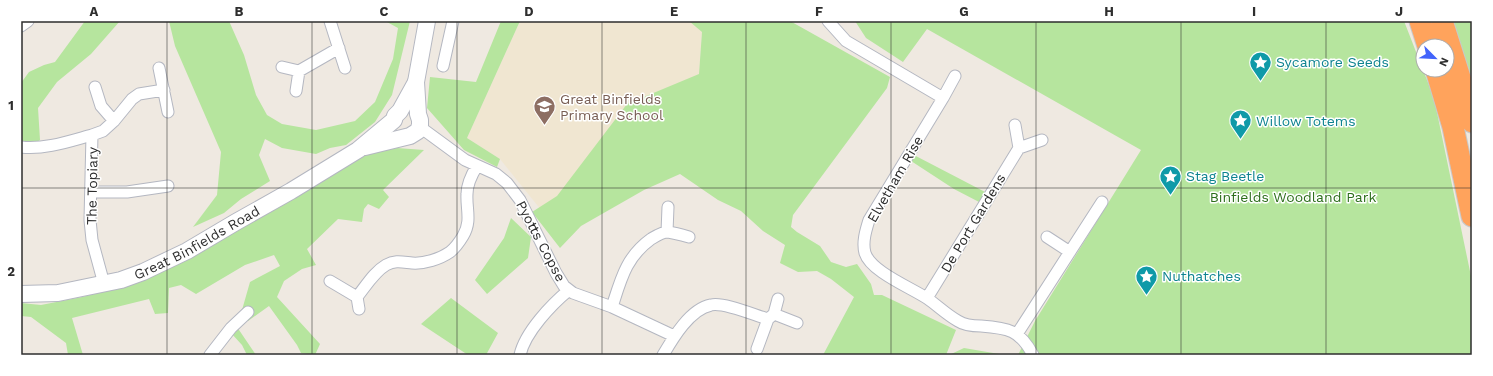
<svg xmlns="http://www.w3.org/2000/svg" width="1493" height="376" viewBox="0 0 1493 376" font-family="'Work Sans',sans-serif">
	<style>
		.education { fill: #f0e6d1 }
		.green { fill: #b6e59e }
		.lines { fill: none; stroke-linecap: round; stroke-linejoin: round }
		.street-casing { stroke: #b4b7c1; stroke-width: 13 }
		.secondary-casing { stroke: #b4b7c1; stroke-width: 18 }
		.highway-casing { stroke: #c9c9c9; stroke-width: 23 }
		.street { stroke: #fff; stroke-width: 11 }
		.secondary { stroke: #fff; stroke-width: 16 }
		.highway { stroke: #ffa35c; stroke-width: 21 }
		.grid { fill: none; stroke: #2e2e2e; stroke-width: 1; stroke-opacity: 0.55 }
		.labels { text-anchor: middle; stroke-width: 3; stroke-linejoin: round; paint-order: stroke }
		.culture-label { font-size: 14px; fill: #0d838f; stroke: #fff; text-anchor: start }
		.education-label { font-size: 14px; fill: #785e54; stroke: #fff; text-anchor: start }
		.street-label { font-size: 14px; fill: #2e2e2e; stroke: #fff }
		.park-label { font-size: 14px; fill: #2c6e1b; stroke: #fff }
		.neatline { fill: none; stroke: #2e2e2e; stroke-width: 1.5 }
		.grid-label { font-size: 13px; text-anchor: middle; font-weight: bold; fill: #2e2e2e }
	</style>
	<rect width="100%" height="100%" fill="#efe9e1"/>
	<path class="education" d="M 520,21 L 696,21 L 702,32 L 699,75 L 550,221 L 500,159 L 467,138 Z"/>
	<path class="green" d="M 85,21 L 120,21 L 91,54 L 57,82 L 38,108 L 40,140 L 28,148 L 21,145 L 21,83 L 29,72 L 44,65 L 55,62 Z
		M 169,21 L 229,21 L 244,55 L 256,95 L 267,115 L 282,124 L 316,130 L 355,121 L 375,102 L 393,59 L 398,28 L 387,22 L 410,21 L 392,95 L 375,122 L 346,145 L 330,148 L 316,154 L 282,148 L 265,139 L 259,155 L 270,181 L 241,199 L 224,213 L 193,227 L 217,195 L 221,152 L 175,46 Z
		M 501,21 L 520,21 L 467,138 L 500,159 L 497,167 L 464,150 L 427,108 L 430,77 L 476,82 Z
		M 689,21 L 790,21 L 890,77 L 887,88 L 793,215 L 791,227 L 797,232 L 820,246 L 831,262 L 846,267 L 857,264 L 871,284 L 874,295 L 882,295 L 956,330 L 946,355 L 823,355 L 854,297 L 831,279 L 817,271 L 798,272 L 780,263 L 785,245 L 763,231 L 741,211 L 718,200 L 680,174 L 644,190 L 581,226 L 560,248 L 532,212 L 557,196 L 627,104 L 699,74 L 702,32 Z
		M 855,21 L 1404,21 L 1434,98 L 1472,281 L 1472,355 L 1018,355 L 1035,321 L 1141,150 L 927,29 L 903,62 L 866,38 Z
		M 1448,21 L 1472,21 L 1472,85 Z
		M 397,148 L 424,150 L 383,190 L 389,197 L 379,209 L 368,204 L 364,209 L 362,222 L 338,219 L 307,249 L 316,265 L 302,269 L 284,281 L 277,297 L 320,344 L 315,355 L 301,353 L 297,345 L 269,306 L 248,321 L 242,310 L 250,282 L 280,266 L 274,255 L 245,265 L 196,294 L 181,285 L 169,288 L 168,313 L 155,314 L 149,299 L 72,318 L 83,355 L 68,355 L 66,343 L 31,317 L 21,316 L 21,303 L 41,305 L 82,297 L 126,286 L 365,152 Z
		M 912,154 L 987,193 L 981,203 L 954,189 L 908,159 Z
		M 511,218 L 531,237 L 528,258 L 487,294 L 475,280 L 504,238 Z
		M 451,298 L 498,333 L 486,355 L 468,355 L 421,324 Z
		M 237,327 L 256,355 L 247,355 L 242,345 L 231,333 Z
		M 964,348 L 999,354 L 1001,355 L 949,355 Z"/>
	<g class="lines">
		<defs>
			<path id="street" d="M 330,21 L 345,68
				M 828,21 L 846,41 L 943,98
				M 21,26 L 28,21
				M 443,66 L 453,21
				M 282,67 L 299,71 L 296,91
				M 159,68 L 168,112
				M 299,71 L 339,48
				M 955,76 L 943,98 L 869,220 C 866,230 862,242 865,253 C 871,272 912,288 928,299 C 938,306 947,315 958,321 C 964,325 973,326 981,326 C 1008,328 1020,330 1033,355
				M 95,87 L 101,106 L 114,121
				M 1015,125 L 1019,148 L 1042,140
				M 420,127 L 465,160 L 496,174 L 507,183 L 520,200 L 556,273 L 564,286 L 573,293 L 612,307 L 674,336
				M 92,135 L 103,131 L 114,121 L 132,99 L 139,94 L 164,90
				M 21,147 C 44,150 70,141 92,135 L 90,220 L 92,240 L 104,284
				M 91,192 L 127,192 L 168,186
				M 667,232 L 668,207
				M 1047,237 L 1070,252
				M 330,281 L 357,297
				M 927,298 L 1019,148
				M 612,307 C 621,279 626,257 651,239 C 656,236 662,232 668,232 C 675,233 682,235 689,237
				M 359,309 L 357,297 C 366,286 374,272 386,265 C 395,260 402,262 412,263 C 424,264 440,259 450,252 C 455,248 460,241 463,236 C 472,221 466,209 467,194 C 467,184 472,174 477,166
				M 774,314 L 797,323
				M 1017,334 L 1102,202
				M 757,349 L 768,319 L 774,314 L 778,299
				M 210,355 L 231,328 L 248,312
				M 520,355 C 525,332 552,304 569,290
				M 663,355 C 673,338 690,309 711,305 C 724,302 754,315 768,319"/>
			<g id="secondary">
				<path d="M 365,147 L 410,136 L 418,131 L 420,125 L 420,120 L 418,114 L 416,82 L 427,21"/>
				<path id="s1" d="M 21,294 L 58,293 L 121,280 L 143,272 L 187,251 L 236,222 L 291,191 L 358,150 L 394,120 L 395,116 L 400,111 L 416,82"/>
			</g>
			<path id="highway" d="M 1420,21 L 1428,46
				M 1442,21 L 1462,84 L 1472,122
				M 1436,70 L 1453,127 L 1472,216"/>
		</defs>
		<use href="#street" class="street-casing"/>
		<use href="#secondary" class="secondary-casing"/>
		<use href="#highway" class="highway-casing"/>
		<use href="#street" class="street"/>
		<use href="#secondary" class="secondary"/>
		<use href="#highway" class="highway"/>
	</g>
	<path class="grid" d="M 167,21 L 167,355M 312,21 L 312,355M 457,21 L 457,355M 602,21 L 602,355M 746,21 L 746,355M 891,21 L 891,355M 1036,21 L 1036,355M 1181,21 L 1181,355M 1326,21 L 1326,355M 21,188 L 1472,188"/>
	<defs>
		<symbol id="sight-pin" viewBox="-11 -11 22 30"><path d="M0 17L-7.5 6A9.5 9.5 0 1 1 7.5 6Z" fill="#0f9aa8" stroke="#fff"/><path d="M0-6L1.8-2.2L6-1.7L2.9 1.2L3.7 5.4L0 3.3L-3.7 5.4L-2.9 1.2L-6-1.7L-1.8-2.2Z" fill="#fff"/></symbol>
		<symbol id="school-pin" viewBox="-11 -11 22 30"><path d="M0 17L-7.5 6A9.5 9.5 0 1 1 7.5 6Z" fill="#8d6e63" stroke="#fff"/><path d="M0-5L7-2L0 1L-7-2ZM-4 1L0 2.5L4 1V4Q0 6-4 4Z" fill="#fff"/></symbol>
	</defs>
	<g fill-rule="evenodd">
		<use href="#sight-pin" x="1248" y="50" width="25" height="34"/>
		<use href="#school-pin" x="532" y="94" width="25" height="34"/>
		<use href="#sight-pin" x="1228" y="108" width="25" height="34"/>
		<use href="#sight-pin" x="1158" y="164" width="25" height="34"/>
		<use href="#sight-pin" x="1134" y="264" width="25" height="34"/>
	</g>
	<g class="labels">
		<g class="culture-label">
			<text x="1276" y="67">Sycamore Seeds</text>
			<text x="1256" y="126">Willow Totems</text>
			<text x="1186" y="181">Stag Beetle</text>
			<text x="1162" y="281">Nuthatches</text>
		</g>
		<g class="education-label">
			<text x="560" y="104">Great Binfields<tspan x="560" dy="16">Primary School</tspan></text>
		</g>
		<g class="street-label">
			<text transform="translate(895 179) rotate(-60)" y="5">Elvetham Rise</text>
			<text transform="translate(92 186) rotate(-89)" y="5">The Topiary</text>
			<text transform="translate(973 223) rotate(-59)" y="5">De Port Gardens</text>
			<text transform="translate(541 241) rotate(62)" y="5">Pyotts Copse</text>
			<text dy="5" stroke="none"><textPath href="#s1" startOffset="186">Great Binfields Road</textPath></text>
		</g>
		<g class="park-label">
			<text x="1293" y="202">Binfields Woodland Park</text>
		</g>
	</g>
	<rect width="1493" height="376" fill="none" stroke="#ffffff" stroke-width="44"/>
	<g transform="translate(1435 58) rotate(114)"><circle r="19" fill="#ffffff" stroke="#ababab"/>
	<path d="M0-3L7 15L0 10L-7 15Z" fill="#4264fb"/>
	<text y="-6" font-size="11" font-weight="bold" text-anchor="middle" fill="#2e2e2e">N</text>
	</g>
	<rect x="22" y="22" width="1449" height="332" class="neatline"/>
	<g class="grid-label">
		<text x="94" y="16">A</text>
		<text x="239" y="16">B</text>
		<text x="384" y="16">C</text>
		<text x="529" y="16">D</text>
		<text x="674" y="16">E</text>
		<text x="819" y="16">F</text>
		<text x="964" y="16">G</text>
		<text x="1109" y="16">H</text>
		<text x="1254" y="16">I</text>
		<text x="1399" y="16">J</text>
		<text x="11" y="110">1</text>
		<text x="11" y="276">2</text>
	</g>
</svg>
